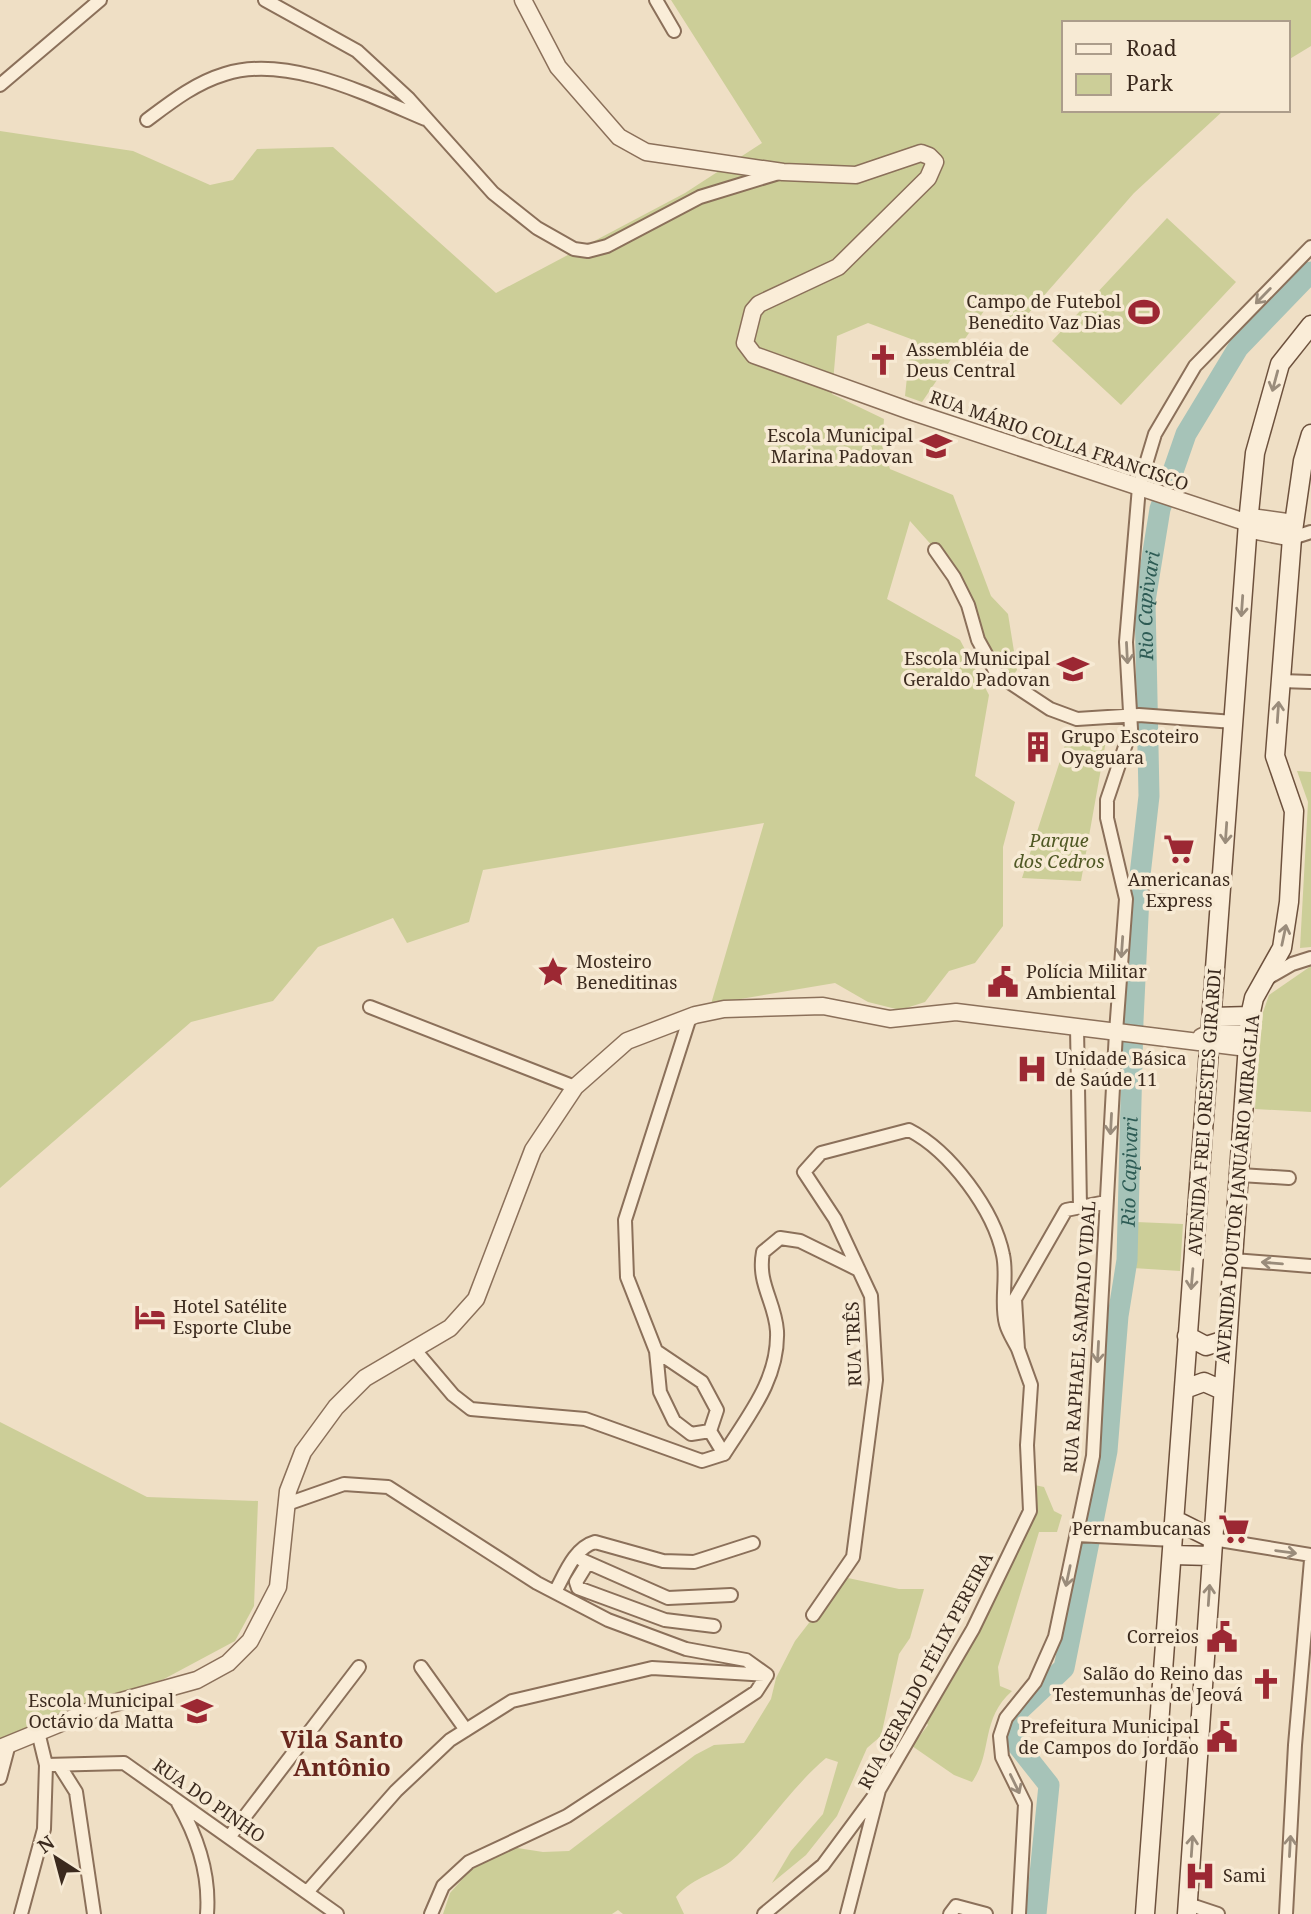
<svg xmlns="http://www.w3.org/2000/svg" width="1311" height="1914" viewBox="0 0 1311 1914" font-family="'Noto Serif',serif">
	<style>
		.green { fill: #ccce98 }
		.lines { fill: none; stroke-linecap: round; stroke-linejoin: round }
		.river { stroke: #a6c3b8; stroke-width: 21 }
		.minor-casing { stroke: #8b705a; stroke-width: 16 }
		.tertiary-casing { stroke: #8b705a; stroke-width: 19 }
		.secondary-casing { stroke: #6d513d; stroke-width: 21 }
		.minor { stroke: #faedd8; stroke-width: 12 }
		.tertiary { stroke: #faedd8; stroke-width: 16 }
		.secondary { stroke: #faedd8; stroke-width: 18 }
		.oneway { stroke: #9a8c7b }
		.labels { text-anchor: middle; stroke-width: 7; stroke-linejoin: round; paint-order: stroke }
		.poi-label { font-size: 18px; fill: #3b2a1e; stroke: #f7ead4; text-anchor: end }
		.street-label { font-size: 18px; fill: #3b2a1e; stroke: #f7ead4 }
		.park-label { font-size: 18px; font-style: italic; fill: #4f5824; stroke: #f7ead4 }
		.water-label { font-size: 19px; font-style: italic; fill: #2d5b54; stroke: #f7ead4 }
		.district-label { font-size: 24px; font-weight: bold; fill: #68261d; stroke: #f7ead4 }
	</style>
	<rect width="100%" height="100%" fill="#efdfc5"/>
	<path class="green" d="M 671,0 L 1311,0 L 1311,46 L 1288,60 L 1288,23 L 1064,23 L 1064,110 L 1224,110 L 1134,193 L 1020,323 L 988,305 L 922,402 L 905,396 L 911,339 L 868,323 L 837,336 L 832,394 L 884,419 L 882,446 L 890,469 L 953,495 L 991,596 L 1008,614 L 1017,670 L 1011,678 L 999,671 L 952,568 L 910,521 L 887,599 L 960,640 L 989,695 L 975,776 L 1015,802 L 1003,847 L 1003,926 L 975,963 L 949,971 L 925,1002 L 900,1010 L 868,1002 L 835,983 L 711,1004 L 764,823 L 483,870 L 469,922 L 407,943 L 393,918 L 318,947 L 273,1001 L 191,1022 L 0,1188 L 0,131 L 133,151 L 210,185 L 233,180 L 257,149 L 333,147 L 496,293 L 685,193 L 762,143 Z
		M 1167,218 L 1236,282 L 1121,405 L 1052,341 Z
		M 1070,730 L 1107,735 L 1081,881 L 1022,878 Z
		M 1297,771 L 1311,772 L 1311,947 L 1300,948 L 1308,802 Z
		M 1311,966 L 1311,1112 L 1255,1109 L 1261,1018 L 1269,995 Z
		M 1136,1222 L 1183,1224 L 1180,1271 L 1133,1268 Z
		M 0,1422 L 147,1497 L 258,1501 L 254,1606 L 235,1641 L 164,1679 L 0,1741 Z
		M 1030,1484 L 1044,1487 L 1054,1511 L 1062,1515 L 1057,1532 L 1039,1532 L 998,1667 L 1000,1686 L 1012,1691 C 980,1719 993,1753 972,1782 L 954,1775 L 912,1746 L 928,1725 L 923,1717 L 1023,1536 L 1036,1499 Z
		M 848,1578 L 899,1589 L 924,1589 L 910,1638 L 899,1654 L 881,1736 L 867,1748 L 837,1816 L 806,1855 L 772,1883 L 791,1851 L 823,1814 L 838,1762 L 826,1758 C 792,1787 769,1823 738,1855 C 719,1874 693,1876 676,1897 L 684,1914 L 623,1914 L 618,1910 L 612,1914 L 443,1914 L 450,1893 L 474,1866 L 511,1847 L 543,1852 L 569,1851 L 695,1755 L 714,1745 L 744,1743 L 771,1699 L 776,1678 L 795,1641 L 839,1584 Z"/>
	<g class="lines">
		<path class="river" id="s1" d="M 1036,1914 L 1049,1785 L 1011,1737 L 1012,1717 L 1064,1668 L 1107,1451 L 1118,1316 L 1127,1260 L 1133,1021 L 1140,875 L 1149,796 L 1145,601 L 1160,509 L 1186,434 L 1238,348 L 1311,272"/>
		<defs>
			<path id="minor" d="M 265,0 L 357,51 L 409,99 L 493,193 L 537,228 L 574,249 L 588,251 L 607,246 L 700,197 L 782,172
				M 656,0 L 674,31
				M 0,85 L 100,0
				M 147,120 C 171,102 195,83 225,74 C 287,54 368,95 425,119
				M 1292,538 L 1311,532
				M 935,550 L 954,577 L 968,605 L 978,640 L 997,674 L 1050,709 L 1077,719 L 1139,715 L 1234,722
				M 1281,681 L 1311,682
				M 1155,887 L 1222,892
				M 1266,979 L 1292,964 L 1311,958
				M 370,1007 L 575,1087
				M 690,1017 L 625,1220 L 627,1277 L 656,1351 L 660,1392 L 674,1421 L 691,1434 L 710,1431
				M 1077,1027 L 1080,1207
				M 1240,1175 L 1289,1178
				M 1233,1260 L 1311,1266
				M 414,1349 L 453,1395 L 471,1409 L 585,1419 L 702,1461 L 724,1454 C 748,1416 779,1379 777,1331 C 775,1301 757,1284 763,1252 L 780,1238 L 800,1241 L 859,1270
				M 656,1351 L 702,1382 L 717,1410 L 710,1431 L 724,1454
				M 287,1504 L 344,1484 L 388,1487 L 537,1583 L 608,1620 L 686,1649 L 746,1660 L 767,1675
				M 1077,1535 L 1174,1540
				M 1213,1539 L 1311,1555
				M 582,1560 L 668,1598 L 731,1595
				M 587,1564 L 576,1582 L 578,1588 L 665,1620 L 714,1626
				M 555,1592 C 565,1574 574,1548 595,1542 L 663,1561 L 694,1562 L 753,1543
				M 813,1615 L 853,1557 L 876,1380 L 871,1296 L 835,1219 L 804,1172 L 821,1153 L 909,1130 C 950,1151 994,1210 1003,1255 C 1008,1277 1000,1302 1006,1324 C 1008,1332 1014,1341 1018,1349
				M 421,1667 L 466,1730
				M 46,1765 L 124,1763 L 337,1914
				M 59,1765 L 76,1792 L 94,1914
				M 0,1778 L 9,1744
				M 178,1803 C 197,1836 210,1875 207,1914
				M 230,1836 L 359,1667
				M 308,1891 L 396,1791 L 450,1740 L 512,1701 L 652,1668 L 767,1675
				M 1188,1904 L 1218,1914
				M 21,1914 L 44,1829 L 46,1765 L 38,1732
				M 431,1914 L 443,1886 L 469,1862 L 567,1816 L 756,1692 L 767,1675
				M 764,1914 L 823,1865 L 874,1796
				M 847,1914 L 879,1790 L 973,1629 L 1030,1511 L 1027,1445 L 1031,1385 L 1018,1349 L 1015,1299 L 1066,1210 L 1106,1202
				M 950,1914 L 956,1906 L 986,1914
				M 1019,1914 L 1025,1804 L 1002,1757 L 1000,1736 L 1006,1718 L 1035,1682 L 1055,1637 L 1093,1456 L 1116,1032 L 1126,899 L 1107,818 L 1107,800 L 1131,729 L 1126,642 L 1139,487 L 1155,434 L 1195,366 L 1311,247
				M 1286,1914 L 1295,1745 L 1311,1560"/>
			<path id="tertiary" d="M 523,0 L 558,67 L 619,137 L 646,152 L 783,172 L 856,175 L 921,153 L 929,156 L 935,162 L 928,178 L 838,267 L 759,304 L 753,311 L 745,343 L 754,355 L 910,411 L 1248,523 L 1256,531 L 1292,538
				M 1248,523 L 1258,518 L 1294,523
				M 1201,1037 L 1210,1033 L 1248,1034
				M 0,1748 L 100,1707 L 197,1680 L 228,1663 L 250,1641 L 278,1587 L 288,1491 L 303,1452 L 336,1407 L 365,1378 L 450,1328 L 476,1299 L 533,1150 L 575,1087 L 627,1041 L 695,1015 L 724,1009 L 823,1006 L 890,1019 L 956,1012 L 1247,1048"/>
			<path id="secondary" d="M 1212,1017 L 1250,1016
				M 1187,1336 L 1206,1346 L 1225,1340
				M 1185,1389 L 1204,1382 L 1222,1390
				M 1175,1520 L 1213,1539
				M 1172,1555 L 1212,1556
				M 1145,1914 L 1248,523 L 1255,453 L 1280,364 L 1311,325
				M 1187,1914 L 1250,1016 L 1254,998 L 1282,948 L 1289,902 L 1294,811 L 1275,756 L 1292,538 L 1303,461 L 1311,434"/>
		</defs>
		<use href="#minor" class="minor-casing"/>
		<use href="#tertiary" class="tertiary-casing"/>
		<use href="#secondary" class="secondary-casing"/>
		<use href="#minor" class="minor"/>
		<use href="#tertiary" class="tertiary"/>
		<use href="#secondary" class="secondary"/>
	</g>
	<defs><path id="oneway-shaft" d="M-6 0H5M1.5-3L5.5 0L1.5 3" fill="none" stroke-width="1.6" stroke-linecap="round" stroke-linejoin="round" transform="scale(1.75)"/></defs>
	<g class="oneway">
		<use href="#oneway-shaft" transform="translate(1263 296) rotate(134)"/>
		<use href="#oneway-shaft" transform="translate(1275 381) rotate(105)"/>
		<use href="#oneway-shaft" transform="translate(1242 606) rotate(94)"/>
		<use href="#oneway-shaft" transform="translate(1127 653) rotate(87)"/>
		<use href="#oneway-shaft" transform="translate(1278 712) rotate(-86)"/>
		<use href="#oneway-shaft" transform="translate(1226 833) rotate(94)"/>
		<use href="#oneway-shaft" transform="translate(1284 935) rotate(-78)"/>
		<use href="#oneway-shaft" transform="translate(1122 947) rotate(94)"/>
		<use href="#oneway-shaft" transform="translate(1111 1124) rotate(93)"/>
		<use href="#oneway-shaft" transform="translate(1272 1263) rotate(-175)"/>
		<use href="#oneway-shaft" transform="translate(1192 1279) rotate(95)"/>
		<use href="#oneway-shaft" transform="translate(1098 1352) rotate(93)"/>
		<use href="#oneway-shaft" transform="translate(1286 1552) rotate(8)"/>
		<use href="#oneway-shaft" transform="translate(1068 1576) rotate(102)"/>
		<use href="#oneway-shaft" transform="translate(1209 1595) rotate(-86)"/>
		<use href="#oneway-shaft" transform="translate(1015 1784) rotate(64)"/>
		<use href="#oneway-shaft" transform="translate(1192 1846) rotate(-86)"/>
		<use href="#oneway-shaft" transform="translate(1290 1846) rotate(-87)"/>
	</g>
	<defs>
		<symbol id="stadium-bare" viewBox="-9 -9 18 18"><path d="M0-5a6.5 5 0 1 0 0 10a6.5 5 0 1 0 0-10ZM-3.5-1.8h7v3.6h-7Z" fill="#9c2833" stroke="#f7ead4" stroke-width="2.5" paint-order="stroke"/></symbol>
		<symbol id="church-bare" viewBox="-9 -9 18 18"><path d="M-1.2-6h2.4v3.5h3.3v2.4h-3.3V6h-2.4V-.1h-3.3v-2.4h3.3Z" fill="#9c2833" stroke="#f7ead4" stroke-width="2.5" paint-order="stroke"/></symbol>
		<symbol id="school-bare" viewBox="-9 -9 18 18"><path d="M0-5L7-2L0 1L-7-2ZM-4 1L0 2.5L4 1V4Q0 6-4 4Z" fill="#9c2833" stroke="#f7ead4" stroke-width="2.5" paint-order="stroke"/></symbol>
		<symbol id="building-bare" viewBox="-9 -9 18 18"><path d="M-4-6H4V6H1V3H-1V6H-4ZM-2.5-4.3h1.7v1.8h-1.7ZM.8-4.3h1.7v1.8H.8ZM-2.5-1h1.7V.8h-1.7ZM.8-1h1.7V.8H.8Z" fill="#9c2833" stroke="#f7ead4" stroke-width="2.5" paint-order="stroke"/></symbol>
		<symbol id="supermarket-bare" viewBox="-9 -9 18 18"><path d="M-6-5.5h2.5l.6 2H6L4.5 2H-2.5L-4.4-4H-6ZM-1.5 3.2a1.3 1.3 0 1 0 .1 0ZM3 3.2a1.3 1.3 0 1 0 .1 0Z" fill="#9c2833" stroke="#f7ead4" stroke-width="2.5" paint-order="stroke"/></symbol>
		<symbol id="sight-bare" viewBox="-9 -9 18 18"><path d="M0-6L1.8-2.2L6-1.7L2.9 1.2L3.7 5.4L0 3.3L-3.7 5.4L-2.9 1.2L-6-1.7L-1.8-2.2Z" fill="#9c2833" stroke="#f7ead4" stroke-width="2.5" paint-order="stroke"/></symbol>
		<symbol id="civic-bare" viewBox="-9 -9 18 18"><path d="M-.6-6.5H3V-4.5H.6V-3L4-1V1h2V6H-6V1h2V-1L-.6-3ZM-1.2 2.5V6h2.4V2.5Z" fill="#9c2833" stroke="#f7ead4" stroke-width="2.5" paint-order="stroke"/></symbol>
		<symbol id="hospital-bare" viewBox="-9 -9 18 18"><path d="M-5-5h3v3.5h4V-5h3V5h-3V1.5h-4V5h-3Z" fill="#9c2833" stroke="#f7ead4" stroke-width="2.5" paint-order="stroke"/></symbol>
		<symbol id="hotel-bare" viewBox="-9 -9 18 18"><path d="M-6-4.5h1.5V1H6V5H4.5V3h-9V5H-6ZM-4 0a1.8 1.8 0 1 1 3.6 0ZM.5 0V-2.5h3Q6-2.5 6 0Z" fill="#9c2833" stroke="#f7ead4" stroke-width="2.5" paint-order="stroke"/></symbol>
	</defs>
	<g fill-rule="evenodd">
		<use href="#stadium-bare" x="1122" y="290" width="44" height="44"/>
		<use href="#church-bare" x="861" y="338" width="44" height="44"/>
		<use href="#school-bare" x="914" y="424" width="44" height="44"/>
		<use href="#school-bare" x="1051" y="647" width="44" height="44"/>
		<use href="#building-bare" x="1016" y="725" width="44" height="44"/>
		<use href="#supermarket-bare" x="1157" y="827" width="44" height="44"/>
		<use href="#sight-bare" x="531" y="950" width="44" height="44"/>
		<use href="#civic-bare" x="981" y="960" width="44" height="44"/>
		<use href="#hospital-bare" x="1010" y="1047" width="44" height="44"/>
		<use href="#hotel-bare" x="128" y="1295" width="44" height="44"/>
		<use href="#supermarket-bare" x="1212" y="1507" width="44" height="44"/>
		<use href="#civic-bare" x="1200" y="1615" width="44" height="44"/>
		<use href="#church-bare" x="1244" y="1662" width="44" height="44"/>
		<use href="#school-bare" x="175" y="1689" width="44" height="44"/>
		<use href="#civic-bare" x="1200" y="1715" width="44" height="44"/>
		<use href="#hospital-bare" x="1178" y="1854" width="44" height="44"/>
	</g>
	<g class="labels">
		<g class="poi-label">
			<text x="1121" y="308">Campo de Futebol<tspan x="1121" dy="21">Benedito Vaz Dias</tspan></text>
			<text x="906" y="356" text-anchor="start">Assembléia de<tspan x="906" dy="21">Deus Central</tspan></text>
			<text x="913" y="442">Escola Municipal<tspan x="913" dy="21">Marina Padovan</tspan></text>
			<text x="1050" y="665">Escola Municipal<tspan x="1050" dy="21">Geraldo Padovan</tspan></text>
			<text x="1061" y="743" text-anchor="start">Grupo Escoteiro<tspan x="1061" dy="21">Oyaguara</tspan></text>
			<text x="1179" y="886" text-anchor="middle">Americanas<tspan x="1179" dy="21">Express</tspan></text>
			<text x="576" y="968" text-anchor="start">Mosteiro<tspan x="576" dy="21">Beneditinas</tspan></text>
			<text x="1026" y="978" text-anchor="start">Polícia Militar<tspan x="1026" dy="21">Ambiental</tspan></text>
			<text x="1055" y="1065" text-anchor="start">Unidade Básica<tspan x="1055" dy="21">de Saúde 11</tspan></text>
			<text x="173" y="1313" text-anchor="start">Hotel Satélite<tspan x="173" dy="21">Esporte Clube</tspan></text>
			<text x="1211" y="1535">Pernambucanas</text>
			<text x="1199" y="1643">Correios</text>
			<text x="1243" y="1680">Salão do Reino das<tspan x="1243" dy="21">Testemunhas de Jeová</tspan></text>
			<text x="174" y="1707">Escola Municipal<tspan x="174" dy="21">Octávio da Matta</tspan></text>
			<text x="1199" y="1733">Prefeitura Municipal<tspan x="1199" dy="21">de Campos do Jordão</tspan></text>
			<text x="1223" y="1882" text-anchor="start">Sami</text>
		</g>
		<g class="street-label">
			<text transform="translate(1059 441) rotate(19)" y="6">RUA MÁRIO COLLA FRANCISCO</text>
			<text transform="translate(1205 1112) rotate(-86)" y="6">AVENIDA FREI ORESTES GIRARDI</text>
			<text transform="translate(1238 1189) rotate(-85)" y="6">AVENIDA DOUTOR JANUÁRIO MIRAGLIA</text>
			<text transform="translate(1080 1337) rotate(-86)" y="6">RUA RAPHAEL SAMPAIO VIDAL</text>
			<text transform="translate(854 1344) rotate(-92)" y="6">RUA TRÊS</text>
			<text transform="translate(926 1671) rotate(-62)" y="6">RUA GERALDO FÉLIX PEREIRA</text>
			<text transform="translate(209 1801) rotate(35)" y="6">RUA DO PINHO</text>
		</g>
		<g class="park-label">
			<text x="1059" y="847">Parque<tspan x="1059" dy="21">dos Cedros</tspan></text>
		</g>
		<g class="water-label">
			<text dy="7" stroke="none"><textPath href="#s1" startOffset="1351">Rio Capivari</textPath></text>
			<text dy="7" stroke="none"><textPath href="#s1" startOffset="784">Rio Capivari</textPath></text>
		</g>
		<g class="district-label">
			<text x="342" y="1748">Vila Santo<tspan x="342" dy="28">Antônio</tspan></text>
		</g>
	</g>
	<rect x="1062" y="21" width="228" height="91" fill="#f7ead4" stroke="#ac9d8b" stroke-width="2"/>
	<rect x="1076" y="44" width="35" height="10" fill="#faedd8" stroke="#ac9d8b" stroke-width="2"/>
	<text x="1126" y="56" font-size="21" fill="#3b2a1e">Road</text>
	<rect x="1076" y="74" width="35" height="21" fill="#ccce98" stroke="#ac9d8b" stroke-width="2"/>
	<text x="1126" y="91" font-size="21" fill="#3b2a1e">Park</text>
	<g transform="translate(56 1858) rotate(324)" stroke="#f7ead4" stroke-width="5" paint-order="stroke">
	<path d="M0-5L12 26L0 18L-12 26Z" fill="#3b2a1e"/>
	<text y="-10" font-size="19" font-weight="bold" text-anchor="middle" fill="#3b2a1e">N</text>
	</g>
</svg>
